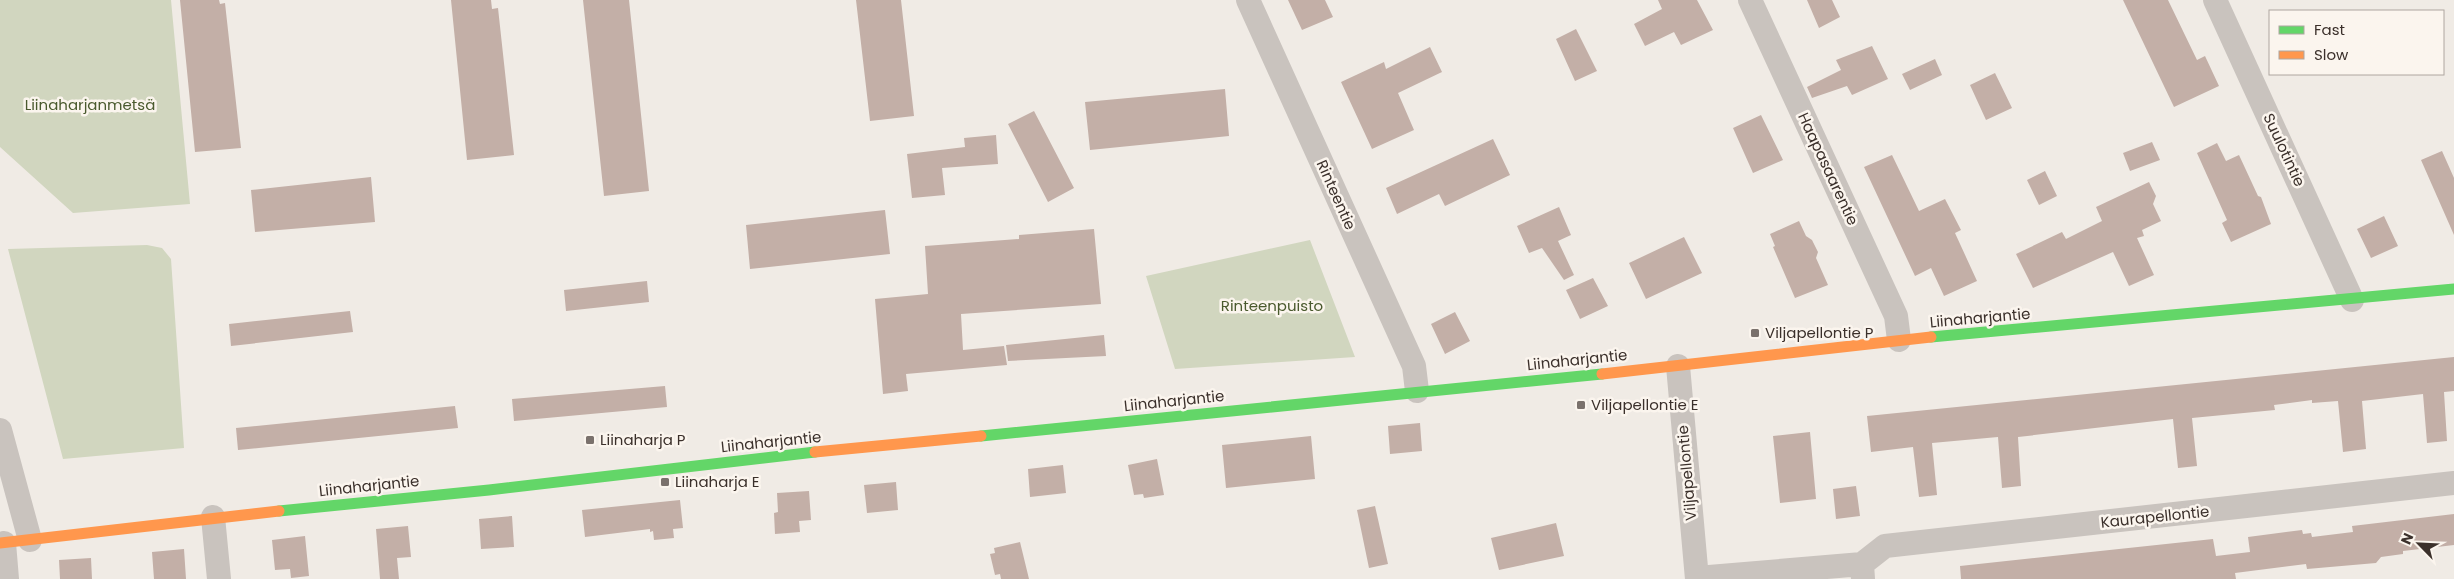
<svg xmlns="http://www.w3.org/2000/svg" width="2454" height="579" viewBox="0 0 2454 579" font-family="Poppins,sans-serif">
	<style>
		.green { fill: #d1d6bf }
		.building { fill: #c3afa7 }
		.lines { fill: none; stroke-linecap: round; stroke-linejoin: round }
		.street { stroke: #c9c3be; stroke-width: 24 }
		.fast { stroke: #63d668; stroke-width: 11 }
		.slow { stroke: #ff974d; stroke-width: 11 }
		.poi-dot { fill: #7a716c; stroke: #fbf5ee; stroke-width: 2 }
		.labels { text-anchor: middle; stroke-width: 5; stroke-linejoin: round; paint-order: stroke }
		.park-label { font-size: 15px; fill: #4a5a2e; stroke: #fbf5ee }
		.street-label { font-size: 15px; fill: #3b302b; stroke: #fbf5ee }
		.poi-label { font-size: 15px; fill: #3b302b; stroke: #fbf5ee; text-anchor: start }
	</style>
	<rect width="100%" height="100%" fill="#f0ebe5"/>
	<path class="green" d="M 0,0 L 171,0 L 190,204 L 73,213 L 0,147 Z
		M 1310,240 L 1355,357 L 1175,369 L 1146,276 Z
		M 147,245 L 162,248 L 171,259 L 184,448 L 63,459 L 8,249 Z"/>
	<path class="building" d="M 180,0 L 219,0 L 220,4 L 225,3 L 241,148 L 195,152 Z
		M 451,0 L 491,0 L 492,9 L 498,8 L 514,155 L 467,160 Z
		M 583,0 L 629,0 L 649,191 L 604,196 Z
		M 856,0 L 901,0 L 914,116 L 870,121 Z
		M 1288,0 L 1325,0 L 1333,17 L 1302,30 Z
		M 1658,0 L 1697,0 L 1713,30 L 1681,45 L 1674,32 L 1645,46 L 1634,24 L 1662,9 Z
		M 1807,0 L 1832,0 L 1840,17 L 1819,28 Z
		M 2123,0 L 2168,0 L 2197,60 L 2205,56 L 2219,86 L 2174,107 Z
		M 1576,29 L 1597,71 L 1575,81 L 1556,39 Z
		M 1872,46 L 1888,79 L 1852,95 L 1847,86 L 1812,98 L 1807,87 L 1841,70 L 1836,60 Z
		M 1430,47 L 1442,72 L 1398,93 L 1414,130 L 1372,149 L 1341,82 L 1384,62 L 1386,69 Z
		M 1935,59 L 1942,75 L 1910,90 L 1902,74 Z
		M 1995,73 L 2012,108 L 1986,120 L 1970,85 Z
		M 1225,89 L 1229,136 L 1090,150 L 1085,102 Z
		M 1034,111 L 1074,188 L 1048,202 L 1008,124 Z
		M 1761,115 L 1783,160 L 1753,173 L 1733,128 Z
		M 996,135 L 998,164 L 942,168 L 945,195 L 912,198 L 907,154 L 965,147 L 964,138 Z
		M 1493,139 L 1510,175 L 1445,206 L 1439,194 L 1397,214 L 1386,188 Z
		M 2152,142 L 2160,160 L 2130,171 L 2123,153 Z
		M 2217,143 L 2226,161 L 2239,155 L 2258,196 L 2261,197 L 2271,224 L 2231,242 L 2222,223 L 2227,220 L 2197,153 Z
		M 2442,151 L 2454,178 L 2454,235 L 2421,160 Z
		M 1892,155 L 1919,211 L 1945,199 L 1961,230 L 1955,233 L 1977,281 L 1944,296 L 1931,268 L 1915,276 L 1864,167 Z
		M 2045,171 L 2057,196 L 2039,205 L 2027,180 Z
		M 371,177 L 375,222 L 255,232 L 251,190 Z
		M 2149,182 L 2156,196 L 2153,204 L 2161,221 L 2142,230 L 2144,236 L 2137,238 L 2154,275 L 2129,286 L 2113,252 L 2033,288 L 2016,254 L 2062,232 L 2066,239 L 2102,221 L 2096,207 Z
		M 1559,207 L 1571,235 L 1558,241 L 1574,275 L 1564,280 L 1542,248 L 1529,253 L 1517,226 Z
		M 885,210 L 890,254 L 750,269 L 746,225 Z
		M 2384,216 L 2398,246 L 2371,258 L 2357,229 Z
		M 1799,221 L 1806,236 L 1812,240 L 1818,252 L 1816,258 L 1828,285 L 1795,298 L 1773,247 L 1775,246 L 1770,234 Z
		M 1094,229 L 1101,304 L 961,314 L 963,350 L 1004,346 L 1007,365 L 906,374 L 908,391 L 883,394 L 875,299 L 928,294 L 925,246 L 1019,239 L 1019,235 Z
		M 1684,237 L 1702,273 L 1646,299 L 1629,263 Z
		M 1593,278 L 1608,306 L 1580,319 L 1566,290 Z
		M 647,281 L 649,302 L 566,311 L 564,290 Z
		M 350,311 L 353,332 L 231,346 L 229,324 Z
		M 1455,312 L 1470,341 L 1445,354 L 1431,324 Z
		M 1104,335 L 1106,356 L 1008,361 L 1006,345 Z
		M 2454,357 L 2454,391 L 2444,392 L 2447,441 L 2427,443 L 2423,394 L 2362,401 L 2366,449 L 2343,452 L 2338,401 L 2312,403 L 2312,400 L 2274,405 L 2275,410 L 2192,418 L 2197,466 L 2178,468 L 2173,419 L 2018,437 L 2021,486 L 2002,488 L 1998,437 L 1932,443 L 1937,495 L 1919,497 L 1913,447 L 1871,452 L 1867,416 Z
		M 665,386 L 667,407 L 514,421 L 512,399 Z
		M 455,406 L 458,428 L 238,450 L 236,428 Z
		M 1420,423 L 1422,451 L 1390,454 L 1388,426 Z
		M 1810,432 L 1816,499 L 1780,503 L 1773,436 Z
		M 1311,436 L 1315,479 L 1226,488 L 1222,445 Z
		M 1157,459 L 1164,495 L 1144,498 L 1143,494 L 1134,495 L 1128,465 Z
		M 1063,465 L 1066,493 L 1030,497 L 1028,469 Z
		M 896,482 L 898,510 L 867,513 L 864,485 Z
		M 1856,486 L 1860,516 L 1836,519 L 1833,489 Z
		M 809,491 L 811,520 L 799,521 L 800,532 L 775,534 L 774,513 L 778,512 L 777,493 Z
		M 680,500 L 683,528 L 673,529 L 674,538 L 654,540 L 653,531 L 650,532 L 650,529 L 585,537 L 582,510 Z
		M 1375,506 L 1388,564 L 1369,568 L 1357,510 Z
		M 2454,514 L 2454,545 L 2403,551 L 2403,554 L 2381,557 L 2376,563 L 2307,569 L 2306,564 L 2235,573 L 2236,579 L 1961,579 L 1960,566 L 2213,539 L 2216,556 L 2250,552 L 2248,537 L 2302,530 L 2303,534 L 2311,533 L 2312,537 L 2353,532 L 2352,526 Z
		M 512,516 L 514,547 L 481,549 L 479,519 Z
		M 1556,523 L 1564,556 L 1499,570 L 1491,538 Z
		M 408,526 L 411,557 L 397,558 L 399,579 L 380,579 L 376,529 Z
		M 305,536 L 309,576 L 291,578 L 290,569 L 275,570 L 272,540 Z
		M 1020,542 L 1029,579 L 1001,579 L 1000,574 L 995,575 L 990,554 L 995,553 L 994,548 Z
		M 184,549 L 186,579 L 154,579 L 152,552 Z
		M 91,558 L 92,579 L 60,579 L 59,560 Z"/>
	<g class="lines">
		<path class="street" d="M 1248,0 L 1414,366 L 1417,391
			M 1750,0 L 1896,316 L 1899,340
			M 2215,0 L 2352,300
			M 1678,366 L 1697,579
			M 0,430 L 30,540
			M 213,517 L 219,579
			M 4,543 L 7,579
			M 1862,564 L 1885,546 L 2454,483
			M 1697,578 L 1862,564 L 1863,579"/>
		<path class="fast" d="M 1931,337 L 2454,289
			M 981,436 L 1602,374
			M 279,511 L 489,490 L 815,452"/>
		<path class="slow" d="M 1602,374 L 1931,337
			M 815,452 L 981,436
			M 0,543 L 279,511"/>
	</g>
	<g class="poi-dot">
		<rect x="1750" y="328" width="10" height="10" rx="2.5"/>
		<rect x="1576" y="400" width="10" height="10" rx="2.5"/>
		<rect x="585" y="435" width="10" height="10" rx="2.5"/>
		<rect x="660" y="477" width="10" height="10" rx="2.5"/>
	</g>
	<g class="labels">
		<g class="park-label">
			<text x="90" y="110">Liinaharjanmetsä</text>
			<text x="1272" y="311">Rinteenpuisto</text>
		</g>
		<g class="street-label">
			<text transform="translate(2284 150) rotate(65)" y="5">Suulotintie</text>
			<text transform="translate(1828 169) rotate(65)" y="5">Haapasaarentie</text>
			<text transform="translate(1336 195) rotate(66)" y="5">Rinteentie</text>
			<text transform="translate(1980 318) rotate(-5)" y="5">Liinaharjantie</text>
			<text transform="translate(1577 360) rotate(-6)" y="5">Liinaharjantie</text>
			<text transform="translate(1174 401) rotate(-6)" y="5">Liinaharjantie</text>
			<text transform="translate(771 442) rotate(-6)" y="5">Liinaharjantie</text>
			<text transform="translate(1687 473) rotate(-95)" y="5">Viljapellontie</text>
			<text transform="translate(369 486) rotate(-6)" y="5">Liinaharjantie</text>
			<text transform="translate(2155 517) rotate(-6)" y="5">Kaurapellontie</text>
		</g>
		<g class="poi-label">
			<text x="1765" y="338">Viljapellontie P</text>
			<text x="1591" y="410">Viljapellontie E</text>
			<text x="600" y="445">Liinaharja P</text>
			<text x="675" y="487">Liinaharja E</text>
		</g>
	</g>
	<rect x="2269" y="10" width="175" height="65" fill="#fbf5ee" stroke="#aea6a0"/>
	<rect x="2279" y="26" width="25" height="8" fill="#63d668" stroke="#aea6a0"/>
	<text x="2314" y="35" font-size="15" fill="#3b302b">Fast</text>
	<rect x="2279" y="51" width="25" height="8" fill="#ff974d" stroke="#aea6a0"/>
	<text x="2314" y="60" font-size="15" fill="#3b302b">Slow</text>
	<g transform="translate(2419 544) rotate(294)" stroke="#fbf5ee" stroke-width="4" paint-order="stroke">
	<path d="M0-4L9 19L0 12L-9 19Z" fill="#3b302b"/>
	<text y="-8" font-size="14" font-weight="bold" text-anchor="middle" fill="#3b302b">N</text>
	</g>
</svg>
